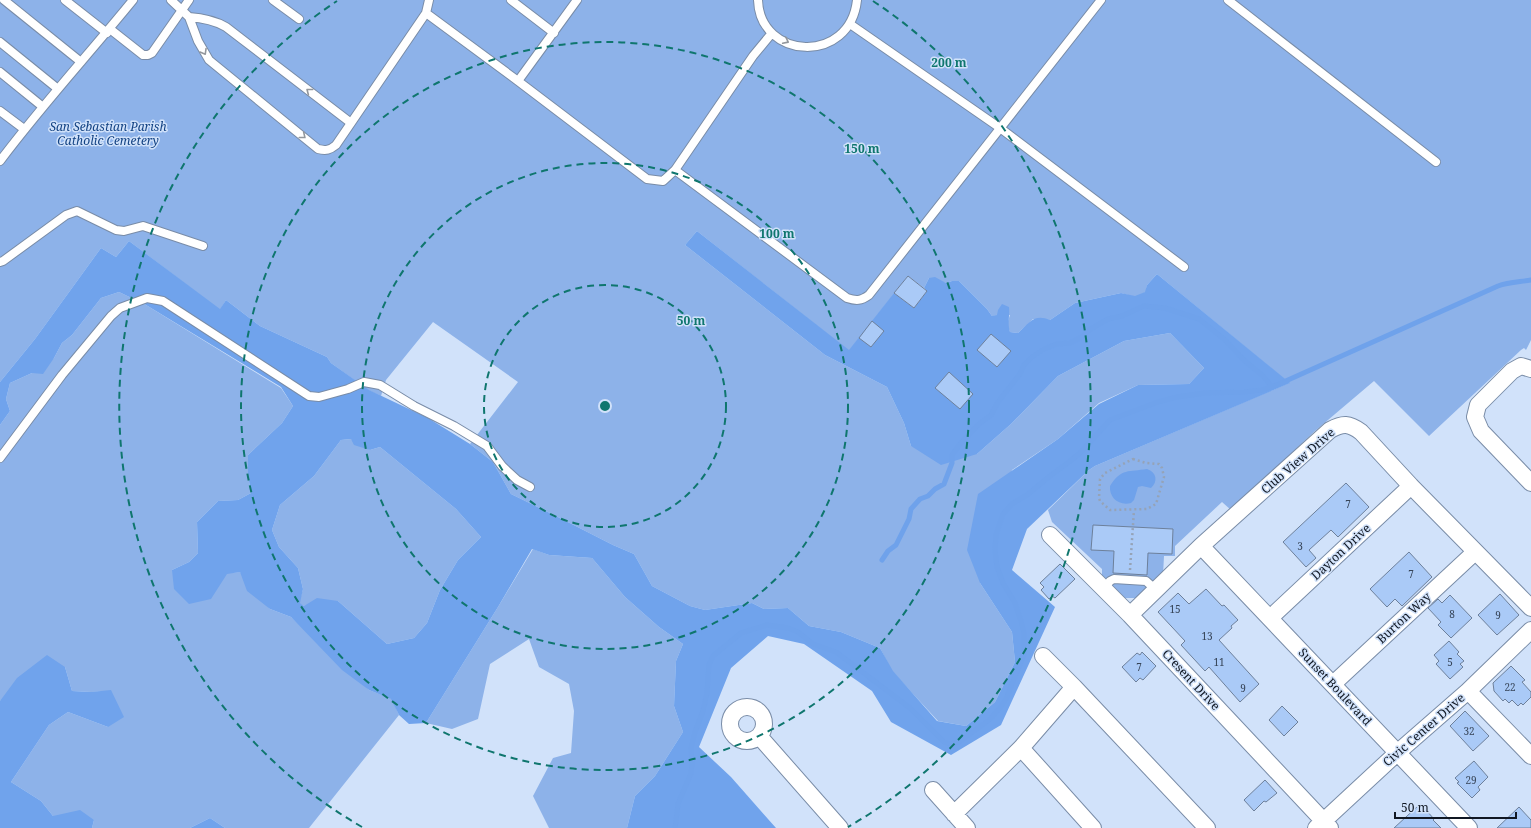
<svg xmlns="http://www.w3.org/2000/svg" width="1531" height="828" viewBox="0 0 1531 828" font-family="'Noto Serif',serif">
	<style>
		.green { fill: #8db2e9 }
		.forest { fill: #70a3ec; fill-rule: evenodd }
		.water { fill: #6fa2eb }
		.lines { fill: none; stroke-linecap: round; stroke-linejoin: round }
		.stream { stroke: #6fa2eb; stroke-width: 5 }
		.building { fill: #aacaf7; stroke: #6d809b }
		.service-casing { stroke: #798ca7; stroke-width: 10 }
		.minor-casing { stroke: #798ca7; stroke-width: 18 }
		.path { stroke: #95a3b7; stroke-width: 2.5; stroke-dasharray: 2 3; stroke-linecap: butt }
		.service { stroke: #fff; stroke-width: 8 }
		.minor { stroke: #fff; stroke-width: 16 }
		.oneway { stroke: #93979c }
		.ring { fill: none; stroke: #0f766e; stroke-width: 2; stroke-dasharray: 7 5 }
		.labels { text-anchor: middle; stroke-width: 3; stroke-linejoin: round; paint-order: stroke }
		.number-label { font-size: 10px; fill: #364457 }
		.park-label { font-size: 12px; font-style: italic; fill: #124283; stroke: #d1e2fa }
		.street-label { font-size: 12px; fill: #101722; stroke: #d1e2fa }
		.centre { fill: #0f766e; stroke: #d1e2fa; stroke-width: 2 }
		.ring-label { font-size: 12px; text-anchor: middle; font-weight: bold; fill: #0f766e; stroke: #d1e2fa; stroke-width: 3; stroke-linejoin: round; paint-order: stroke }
	</style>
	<rect width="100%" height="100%" fill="#d1e2fa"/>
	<path class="green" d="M 0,0 L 1531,0 L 1531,340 L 1526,350 L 1524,348 L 1521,350 L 1429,436 L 1374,381 L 1315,431 L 1231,510 L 1222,502 L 1175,546 L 1175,556 L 1164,556 L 1163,575 L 1140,598 L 1122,598 L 1102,576 L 1102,569 L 1052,522 L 1048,510 L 1089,470 L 1095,466 L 1289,383 L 1157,274 L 1147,285 L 1146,292 L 1135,297 L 1121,293 L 1075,303 L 1050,320 L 1033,319 L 1018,333 L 1010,332 L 1007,324 L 1010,315 L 992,316 L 987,309 L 959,281 L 952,281 L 946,283 L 929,278 L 924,288 L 908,276 L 849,351 L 697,231 L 685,245 L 825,355 L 887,387 L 904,423 L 911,446 L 977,454 L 1011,424 L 1058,376 L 1124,341 L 1170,333 L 1204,368 L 1189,384 L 1138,385 L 1099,403 L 1058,439 L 1012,470 L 980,583 L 1012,632 L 1015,662 L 995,702 L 966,726 L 938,721 L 892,671 L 880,648 L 841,632 L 809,626 L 788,608 L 764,609 L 752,603 L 705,610 L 690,606 L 652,586 L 634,554 L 613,545 L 554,515 L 511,494 L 493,462 L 470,444 L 518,382 L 433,322 L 386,380 L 381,396 L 368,390 L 331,363 L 327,357 L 260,326 L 226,300 L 220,310 L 129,241 L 116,257 L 101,248 L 35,339 L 0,382 Z
		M 119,292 L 146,305 L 281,388 L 293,406 L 282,423 L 248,455 L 248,475 L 251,493 L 238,500 L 218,501 L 197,522 L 198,553 L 189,562 L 172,570 L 227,573 L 240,572 L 270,609 L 291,617 L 369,690 L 392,699 L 399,715 L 309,828 L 225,828 L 210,818 L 190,828 L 92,828 L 94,820 L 53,816 L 41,801 L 11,782 L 49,725 L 68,712 L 108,727 L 111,691 L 91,692 L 72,691 L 65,667 L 0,701 L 0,425 L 10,411 L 6,399 L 10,383 L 32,373 L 54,358 L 62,343 L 72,335 L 101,298 Z
		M 351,439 L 370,450 L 380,447 L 456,509 L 481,537 L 458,560 L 440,590 L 427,623 L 414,638 L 387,644 L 338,601 L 304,606 L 299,603 L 303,589 L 298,568 L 279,547 L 272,530 L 280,505 L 314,476 L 341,440 Z
		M 533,549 L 549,555 L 592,558 L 625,597 L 659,627 L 683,644 L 676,661 L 674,706 L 683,732 L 655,776 L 635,796 L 627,828 L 549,828 L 533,796 L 553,758 L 571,753 L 574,711 L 569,684 L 539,667 L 529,639 L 490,664 L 478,719 L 452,729 L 426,723 L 498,607 Z"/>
	<path class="forest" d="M 697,231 L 849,350 L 894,293 L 914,308 L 927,291 L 924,288 L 929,278 L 935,277 L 946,283 L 952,281 L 959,281 L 987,309 L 992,316 L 997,315 L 998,310 L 1002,304 L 1009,307 C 1010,317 1007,322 1010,332 L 1018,333 C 1029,323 1034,313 1050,320 L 1075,303 L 1121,293 L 1135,296 L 1145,292 L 1147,285 L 1157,274 L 1290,383 L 1095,466 L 1089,470 L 1027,529 L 1012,570 L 1055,607 L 1001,725 L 951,755 L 891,722 L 872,691 L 804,644 L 768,636 L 731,668 L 699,747 L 731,777 L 776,828 L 627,828 L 635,796 L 655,776 L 683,732 L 674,706 L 676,661 L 683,644 L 659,627 L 625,597 L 592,558 L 549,555 L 532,549 L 498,607 L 426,723 L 409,724 L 399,715 L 391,699 L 369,690 L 342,670 L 291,617 L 270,609 L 247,591 L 240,572 L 227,574 L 211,599 L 189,604 L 174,589 L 172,570 L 189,562 L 198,553 L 197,522 L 218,501 L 238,500 L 251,493 L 248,475 L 248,455 L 282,423 L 293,406 L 281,387 L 146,305 L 119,292 L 101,298 L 72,335 L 62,343 L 54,358 L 43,374 L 32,373 L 10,383 L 6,399 L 10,411 L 0,425 L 0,382 L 35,339 L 101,248 L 116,257 L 129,241 L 220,309 L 226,300 L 260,326 L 327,357 L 331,363 L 369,390 L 428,418 L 470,444 L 493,462 L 511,494 L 554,515 L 613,545 L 634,554 L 652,586 L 690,606 L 705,610 L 752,603 L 764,609 L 788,608 L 809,626 L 841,632 L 880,648 L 893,671 L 937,721 L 966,726 L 995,702 L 1015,662 L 1012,632 L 980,583 L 967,550 L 978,494 L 1058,439 L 1099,404 L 1138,385 L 1189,384 L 1204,368 L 1170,333 L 1124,341 L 1058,376 L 1011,424 L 977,454 L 941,465 L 911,446 L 904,423 L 887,387 L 825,355 L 685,245 ZM 351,439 L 354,445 L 370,450 L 380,447 L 456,509 L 481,537 L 458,560 L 440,590 L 427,623 L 414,638 L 387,644 L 338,601 L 317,598 L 304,606 L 300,603 L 303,589 L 298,568 L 279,547 L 272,530 L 280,505 L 314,476 L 341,440 Z
		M 47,655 L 65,667 L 72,691 L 91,692 L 111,690 L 124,717 L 108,727 L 68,712 L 49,725 L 11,782 L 41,801 L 53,816 L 80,810 L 94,820 L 92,828 L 0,828 L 0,701 L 17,678 Z
		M 210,818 L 225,828 L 190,828 Z"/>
	<path class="water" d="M 1147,469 C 1157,472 1158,482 1151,488 L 1142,486 L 1138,487 L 1134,500 L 1131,503 C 1119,506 1109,498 1110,486 C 1121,468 1129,472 1147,469 Z"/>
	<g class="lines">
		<path class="stream" d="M 882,560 L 888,551 L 896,545 L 909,519 L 911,509 L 920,499 L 928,496 L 935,489 L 944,484 L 952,463 L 952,455 L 960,444 L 979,424 L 991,415 L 998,402 L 1020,374 L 1024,365 L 1032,357 L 1044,349 L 1057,344 L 1070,343 L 1082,337 L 1089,330 L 1108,319 L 1122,316 L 1144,306 L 1165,308 L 1199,319 L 1224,339 L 1245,361 L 1263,376 L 1272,387
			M 675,828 L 678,804 L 691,773 L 692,764 L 691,748 L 695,732 L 703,711 L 707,693 L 709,665 L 713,656 L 741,633 L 767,625 L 788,628 L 798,632 L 813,644 L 836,652 L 910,708 L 944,742 L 950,744 L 959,742 L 989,720 L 1000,708 L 1006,699 L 1024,654 L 1024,633 L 1021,621 L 1015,603 L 1003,583 L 997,567 L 995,550 L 996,535 L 1003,514 L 1012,504 L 1027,495 L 1050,476 L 1069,462 L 1080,453 L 1110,420 L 1158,402 L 1177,397 L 1205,393 L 1244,392 L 1262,390 L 1279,384 L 1498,286 C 1509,282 1520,282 1531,280"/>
	</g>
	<path class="building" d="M 908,276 L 927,291 L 914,308 L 894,293 Z
		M 872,321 L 884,331 L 871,347 L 859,338 Z
		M 991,334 L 1011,351 L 997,367 L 977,350 Z
		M 949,372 L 973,394 L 960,409 L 935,388 Z
		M 1346,483 L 1369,507 L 1338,537 L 1331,530 L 1309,550 L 1316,558 L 1306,567 L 1283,542 Z
		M 1093,525 L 1173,529 L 1172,554 L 1148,553 L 1147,575 L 1113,573 L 1114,551 L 1091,550 Z
		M 1409,552 L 1432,577 L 1402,606 L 1395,599 L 1387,607 L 1370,589 Z
		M 1060,564 L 1075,579 L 1055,598 L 1052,596 L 1049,599 L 1041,590 L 1044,587 L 1040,583 Z
		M 1206,589 L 1222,606 L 1224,605 L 1238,620 L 1231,626 L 1232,628 L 1219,640 L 1259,684 L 1240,702 L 1209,667 L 1205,671 L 1181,645 L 1185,641 L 1158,612 L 1178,593 L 1189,604 Z
		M 1500,594 L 1519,615 L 1497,635 L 1478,615 Z
		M 1450,595 L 1472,618 L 1451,638 L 1438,625 L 1441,622 L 1428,608 L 1438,599 L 1442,603 Z
		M 1449,641 L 1459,652 L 1457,654 L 1464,661 L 1460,664 L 1463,667 L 1450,679 L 1436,664 L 1439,661 L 1434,655 Z
		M 1142,652 L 1156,666 L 1143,680 L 1140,678 L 1136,682 L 1122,667 L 1137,653 L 1140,655 Z
		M 1511,666 L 1525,680 L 1522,682 L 1531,692 L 1531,697 L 1523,705 L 1521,703 L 1518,706 L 1512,700 L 1509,703 L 1505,699 L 1503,701 L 1494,691 L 1493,683 Z
		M 1282,706 L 1298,722 L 1284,736 L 1269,720 Z
		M 1465,711 L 1489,736 L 1473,751 L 1450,726 Z
		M 1474,761 L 1488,777 L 1478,787 L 1480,790 L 1472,798 L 1457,783 L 1459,782 L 1455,778 Z
		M 1265,780 L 1277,793 L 1266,802 L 1264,801 L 1254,811 L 1244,800 Z
		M 1419,805 L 1425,811 L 1426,810 L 1434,819 L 1433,820 L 1441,828 L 1394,828 Z
		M 1519,807 L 1531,820 L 1531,828 L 1497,828 Z"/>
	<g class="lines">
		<defs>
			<path id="service" d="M 4,0 L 81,62
				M 65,0 L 107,33
				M 171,0 L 189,17 L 198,41 L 209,60 L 318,149 C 326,151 330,150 336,145 L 426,13 L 429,0
				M 273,0 L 299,19
				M 511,0 L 554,33
				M 758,0 C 760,60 850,65 857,0
				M 1228,0 L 1436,162
				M 426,13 L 518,81 L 647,179 L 663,181 L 675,170 L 753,56 L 772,33
				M 189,17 C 203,18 214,20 226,27 L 351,123
				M 850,24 L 1000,128 L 1184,267
				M 110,29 L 143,55 L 148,55 L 152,53 L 189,0
				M 0,42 L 58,89
				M 0,72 L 43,107
				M 518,81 L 577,0
				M 0,111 L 24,129
				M 0,161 C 42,105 89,54 133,0
				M 675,170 L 847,298 C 856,301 861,301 869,295 L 1101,0
				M 0,262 L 3,261 L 66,215 L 77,211 L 116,230 L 124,231 L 143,226 L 203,246
				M 0,458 L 62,375 L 111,316 L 120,308 L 147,298 L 163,301 L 309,396 L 319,397 L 348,389 L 364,382 L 380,385 L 414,406 L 454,426 L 487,446 L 502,466 L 517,480 L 530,487
				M 1104,589 L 1110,581 L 1114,579 L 1146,581 L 1156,590"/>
			<path id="minor" d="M 1531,369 L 1521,366 L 1512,371 L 1478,405 L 1475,417 L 1481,431 L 1531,483
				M 1050,535 L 1130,615 L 1330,828
				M 1201,546 L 1469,828
				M 1130,615 L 1201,546 L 1330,430 C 1343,423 1349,423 1361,432 L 1411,486 L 1531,608
				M 1270,618 L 1411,486
				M 1043,656 L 1074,687 L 1207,828
				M 1333,684 L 1475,552
				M 1468,691 L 1531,756
				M730 724a17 17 0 1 1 34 0a17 17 0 1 1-34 0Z
				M 759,736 L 840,828
				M 1021,748 L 1093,828
				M 933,790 L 967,828
				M 954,814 L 1021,748 L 1074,687
				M 1316,828 L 1397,753 L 1468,691 L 1531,630"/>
		</defs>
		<use href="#service" class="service-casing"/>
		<use href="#minor" class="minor-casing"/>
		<path class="path" d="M 1133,459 L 1146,463 L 1159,464 L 1162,468 L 1164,477 L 1156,504 L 1147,509 L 1110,510 L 1100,501 L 1099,498 L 1100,479 L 1105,473 Z
			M 1130,570 L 1134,510"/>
		<use href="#service" class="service"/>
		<use href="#minor" class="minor"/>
	</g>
	<defs><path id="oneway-chevron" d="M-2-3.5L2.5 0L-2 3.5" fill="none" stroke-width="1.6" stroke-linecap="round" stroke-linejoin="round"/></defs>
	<g class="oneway">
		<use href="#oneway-chevron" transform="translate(786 41) rotate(26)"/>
		<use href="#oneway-chevron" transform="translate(204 52) rotate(60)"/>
		<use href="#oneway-chevron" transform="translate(309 91) rotate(-142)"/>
		<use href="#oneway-chevron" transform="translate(303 136) rotate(39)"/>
	</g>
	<g class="ring">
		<circle cx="605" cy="406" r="121"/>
		<circle cx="605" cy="406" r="243"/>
		<circle cx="605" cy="406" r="364"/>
		<path d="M362 827A486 486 0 0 1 337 1M873 1A486 486 0 0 1 848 827"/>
	</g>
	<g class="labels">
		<g class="number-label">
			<text x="1348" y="508">7</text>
			<text x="1300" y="550">3</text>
			<text x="1411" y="578">7</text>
			<text x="1175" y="613">15</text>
			<text x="1452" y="618">8</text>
			<text x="1498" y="619">9</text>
			<text x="1207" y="640">13</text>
			<text x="1219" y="666">11</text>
			<text x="1450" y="666">5</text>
			<text x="1139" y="671">7</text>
			<text x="1510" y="691">22</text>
			<text x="1243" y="692">9</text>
			<text x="1469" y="735">32</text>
			<text x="1471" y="784">29</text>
		</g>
		<g class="park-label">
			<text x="108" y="131">San Sebastian Parish<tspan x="108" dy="14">Catholic Cemetery</tspan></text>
		</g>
		<g class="street-label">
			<text transform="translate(1298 461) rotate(-41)" y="4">Club View Drive</text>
			<text transform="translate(1341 552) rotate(-43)" y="4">Dayton Drive</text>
			<text transform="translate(1404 618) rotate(-43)" y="4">Burton Way</text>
			<text transform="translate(1191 680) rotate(47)" y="4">Cresent Drive</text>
			<text transform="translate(1335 687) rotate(47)" y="4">Sunset Boulevard</text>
			<text transform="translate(1424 730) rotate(-41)" y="4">Civic Center Drive</text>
		</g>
	</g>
	<circle cx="605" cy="406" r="6" class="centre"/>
	<g class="ring-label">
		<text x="949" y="67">200 m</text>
		<text x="862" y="153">150 m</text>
		<text x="777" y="238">100 m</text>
		<text x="691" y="325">50 m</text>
	</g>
	<path d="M1395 812v6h121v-6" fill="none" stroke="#101722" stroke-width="2"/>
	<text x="1401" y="812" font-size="12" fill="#101722" stroke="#d1e2fa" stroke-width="3" paint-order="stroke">50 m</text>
</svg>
